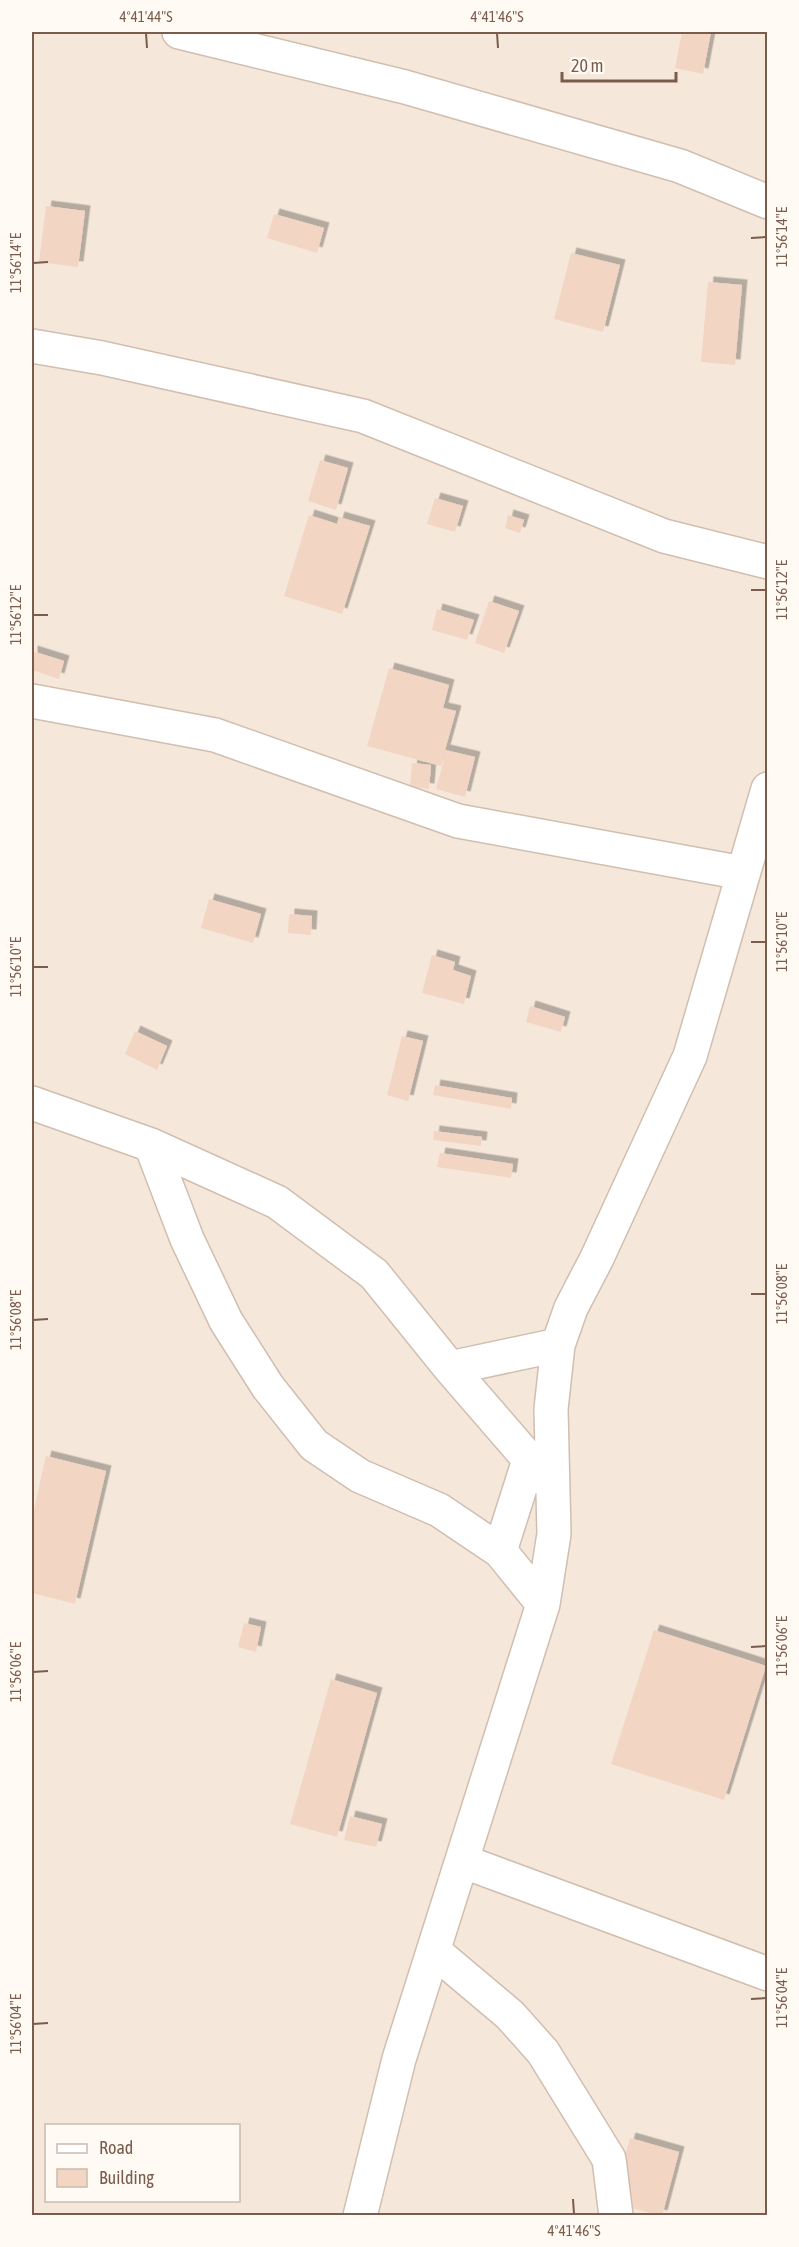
<svg xmlns="http://www.w3.org/2000/svg" width="799" height="2247" viewBox="0 0 799 2247" font-family="'Asap Condensed',sans-serif">
	<style>
		.residential { fill: #f5e8da; fill-rule: evenodd }
		.building { fill: #f3d5c3; filter: url(#shadow) }
		.lines { fill: none; stroke-linecap: round; stroke-linejoin: round }
		.minor-casing { stroke: #d1beb0; stroke-width: 36 }
		.minor { stroke: #fff; stroke-width: 33 }
		.ticks { fill: none; stroke: #7a5c4d; stroke-width: 2 }
		.neatline { fill: none; stroke: #7a5c4d; stroke-width: 2 }
		.ticks-label { font-size: 15px; text-anchor: middle; fill: #7a5c4d }
	</style>
	<defs>
		<filter id="shadow"><feDropShadow dx="5.5" dy="-5.5" stdDeviation="0" flood-color="#0004"/></filter>
	</defs>
	<rect width="100%" height="100%" fill="#fdf6ec"/>
	<path class="residential" d="M 32,32 L 767,32 L 767,2215 L 32,2216 ZM 46,2126 L 238,2126 L 238,2200 L 46,2200 Z"/>
	<path class="building" d="M 682,32 L 711,32 L 703,74 L 675,68 Z
		M 46,206 L 85,211 L 78,267 L 39,262 Z
		M 274,214 L 324,228 L 317,253 L 267,238 Z
		M 571,253 L 620,265 L 603,332 L 554,319 Z
		M 708,282 L 742,285 L 735,365 L 701,362 Z
		M 320,460 L 348,468 L 336,510 L 308,501 Z
		M 435,498 L 463,506 L 455,532 L 427,524 Z
		M 309,515 L 337,524 L 339,517 L 370,526 L 342,614 L 284,596 Z
		M 508,515 L 524,520 L 520,533 L 505,528 Z
		M 489,601 L 519,611 L 504,653 L 475,643 Z
		M 437,609 L 474,620 L 467,640 L 432,630 Z
		M 32,651 L 64,661 L 59,679 L 32,670 Z
		M 389,668 L 449,685 L 443,708 L 456,711 L 445,750 L 475,757 L 465,797 L 436,789 L 445,756 L 441,766 L 367,746 Z
		M 412,763 L 431,765 L 429,789 L 410,787 Z
		M 209,899 L 261,914 L 253,943 L 201,928 Z
		M 289,914 L 312,916 L 311,935 L 288,933 Z
		M 432,955 L 455,962 L 453,970 L 471,976 L 464,1004 L 422,993 Z
		M 530,1006 L 565,1017 L 561,1032 L 526,1022 Z
		M 135,1031 L 167,1046 L 157,1070 L 125,1054 Z
		M 402,1036 L 423,1041 L 408,1101 L 387,1095 Z
		M 435,1085 L 512,1098 L 511,1109 L 433,1095 Z
		M 434,1131 L 482,1137 L 481,1146 L 433,1140 Z
		M 440,1153 L 513,1164 L 511,1178 L 437,1167 Z
		M 46,1456 L 106,1471 L 75,1604 L 32,1593 L 32,1518 Z
		M 244,1623 L 261,1627 L 256,1652 L 238,1647 Z
		M 654,1630 L 766,1666 L 724,1800 L 611,1764 Z
		M 331,1679 L 377,1693 L 337,1837 L 290,1824 Z
		M 350,1816 L 382,1824 L 376,1847 L 344,1840 Z
		M 630,2138 L 679,2152 L 662,2216 L 612,2203 Z"/>
	<g class="lines">
		<defs>
			<path id="minor" d="M 179,32 L 405,87 L 680,166 L 768,202
				M 32,346 L 102,358 L 363,416 L 664,536 L 768,562
				M 32,701 L 215,735 L 458,821 L 743,873
				M 32,1103 L 151,1145 L 277,1202 L 374,1274 L 450,1368 L 553,1487
				M 151,1145 L 187,1239 L 226,1321 L 268,1387 L 314,1445 L 360,1476 L 439,1510 L 500,1551 L 543,1604
				M 450,1368 L 558,1345
				M 500,1551 L 529,1460
				M 462,1861 L 768,1974
				M 434,1951 L 510,2015 L 543,2052 L 609,2159 L 616,2216
				M 360,2216 L 399,2059 L 543,1604 L 554,1534 L 551,1409 L 558,1345 L 571,1308 L 597,1258 L 690,1056 L 768,789"/>
		</defs>
		<use href="#minor" class="minor-casing"/>
		<use href="#minor" class="minor"/>
	</g>
	<path class="ticks" d="M 146,33 L 147,48M 497,33 L 498,48M 751,238 L 766,237M 33,263 L 48,262M 751,590 L 766,590M 33,615 L 48,615M 751,942 L 766,942M 33,967 L 48,967M 751,1294 L 766,1294M 33,1320 L 48,1319M 751,1647 L 766,1646M 33,1672 L 48,1671M 751,1999 L 766,1998M 33,2024 L 48,2023M 573,2199 L 574,2214"/>
	<rect width="799" height="2247" fill="none" stroke="#fffaf3" stroke-width="66"/>
	<rect x="45" y="2124" width="195" height="78" fill="#fffaf3" stroke="#cabbb1" stroke-width="1.5"/>
	<rect x="57" y="2144" width="30" height="9" fill="#ffffff" stroke="#cabbb1" stroke-width="1.5"/>
	<text x="99" y="2154" font-size="18" fill="#7a5c4d">Road</text>
	<rect x="57" y="2169" width="30" height="18" fill="#f3d5c3" stroke="#cabbb1" stroke-width="1.5"/>
	<text x="99" y="2184" font-size="18" fill="#7a5c4d">Building</text>
	<path d="M562 72v9h114v-9" fill="none" stroke="#7a5c4d" stroke-width="3"/>
	<text x="571" y="72" font-size="18" fill="#7a5c4d" stroke="#fffaf3" stroke-width="4.5" paint-order="stroke">20 m</text>
	<rect x="33" y="33" width="733" height="2181" class="neatline"/>
	<g class="ticks-label">
		<text x="146" y="22">4°41'44"S</text>
		<text x="497" y="22">4°41'46"S</text>
		<text transform="translate(782 237) rotate(-90)" y="5">11°56'14"E</text>
		<text transform="translate(16 263) rotate(-90)" y="5">11°56'14"E</text>
		<text transform="translate(782 590) rotate(-90)" y="5">11°56'12"E</text>
		<text transform="translate(16 615) rotate(-90)" y="5">11°56'12"E</text>
		<text transform="translate(782 942) rotate(-90)" y="5">11°56'10"E</text>
		<text transform="translate(16 967) rotate(-90)" y="5">11°56'10"E</text>
		<text transform="translate(782 1294) rotate(-90)" y="5">11°56'08"E</text>
		<text transform="translate(16 1320) rotate(-90)" y="5">11°56'08"E</text>
		<text transform="translate(782 1646) rotate(-90)" y="5">11°56'06"E</text>
		<text transform="translate(16 1672) rotate(-90)" y="5">11°56'06"E</text>
		<text transform="translate(782 1998) rotate(-90)" y="5">11°56'04"E</text>
		<text transform="translate(16 2024) rotate(-90)" y="5">11°56'04"E</text>
		<text x="574" y="2236">4°41'46"S</text>
	</g>
</svg>
